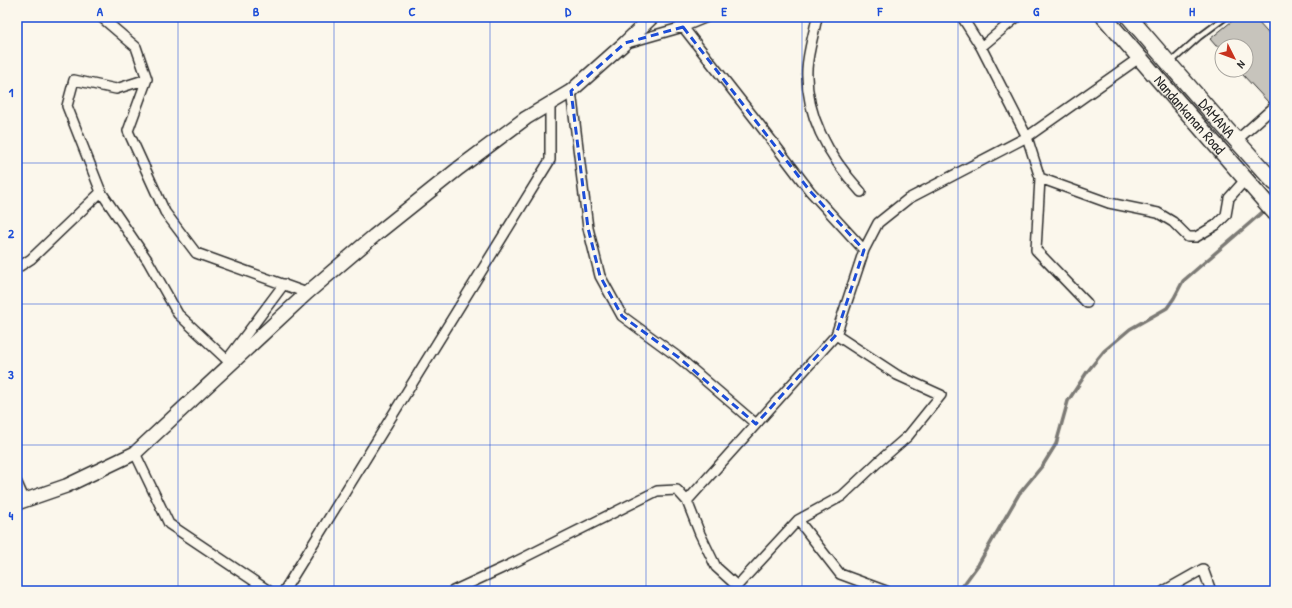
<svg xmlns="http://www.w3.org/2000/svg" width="1292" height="608" viewBox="0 0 1292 608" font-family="'Patrick Hand',sans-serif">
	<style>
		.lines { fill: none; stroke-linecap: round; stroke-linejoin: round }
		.stream { stroke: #7b7a75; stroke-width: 3.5 }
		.building { fill: #c7c4bc; stroke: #2b2b2b }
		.lane-casing { stroke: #2b2b2b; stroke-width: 8 }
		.street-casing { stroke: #2b2b2b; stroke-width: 12 }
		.secondary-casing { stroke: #2b2b2b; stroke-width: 16 }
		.primary-casing { stroke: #2b2b2b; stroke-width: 18 }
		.lane { stroke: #fbf7ec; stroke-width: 4.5 }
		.street { stroke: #fbf7ec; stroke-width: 9 }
		.secondary { stroke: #fbf7ec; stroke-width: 13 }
		.primary { stroke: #fbf7ec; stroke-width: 15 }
		.marked { fill: none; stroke: #1d4ed8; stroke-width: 3; stroke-dasharray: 8 5; stroke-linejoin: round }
		.grid { fill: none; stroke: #1d4ed8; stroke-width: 1; stroke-opacity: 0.55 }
		.labels { text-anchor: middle; stroke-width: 3; stroke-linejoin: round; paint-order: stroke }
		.street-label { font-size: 15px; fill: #2b2b2b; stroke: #fbf7ec }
		.neatline { fill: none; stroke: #1d4ed8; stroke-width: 1.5 }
		.grid-label { font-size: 13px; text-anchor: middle; font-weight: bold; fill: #1d4ed8 }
	</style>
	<rect width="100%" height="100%" fill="#fbf7ec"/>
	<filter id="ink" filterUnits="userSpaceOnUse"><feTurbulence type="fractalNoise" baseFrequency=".025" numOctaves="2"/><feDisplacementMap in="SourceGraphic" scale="8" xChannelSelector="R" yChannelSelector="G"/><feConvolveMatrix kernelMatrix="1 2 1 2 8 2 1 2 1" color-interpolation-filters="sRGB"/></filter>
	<g filter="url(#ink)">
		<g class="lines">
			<path class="stream" d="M 959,591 L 978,565 L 1019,494 L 1043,465 L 1056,444 L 1068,401 L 1087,372 L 1104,351 L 1130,329 L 1167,308 L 1174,298 L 1183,281 L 1266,209"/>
		</g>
		<path class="building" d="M 1237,17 L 1265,17 L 1258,22 L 1275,41 L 1275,98 L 1269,103 L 1242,74 L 1246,70 L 1246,46 L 1216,46 L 1210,39 Z"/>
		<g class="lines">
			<defs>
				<path id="lane" d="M 1170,63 L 1199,37 L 1226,17"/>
				<path id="street" d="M 101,17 L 136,47 L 147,79 L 128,131 L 165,212 L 196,253 L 307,293
					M 677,17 L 683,27 L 759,124 L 810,191 L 864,250
					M 817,17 C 814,34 808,51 807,69 C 805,117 830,158 861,192
					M 962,17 L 981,47
					M 1017,17 L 981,47 L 1027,137 L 1040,178 L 1109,203 L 1158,213 L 1173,222 L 1188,237 L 1196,237 L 1216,225 L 1226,215 L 1229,198 L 1245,180
					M 627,43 L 683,27 L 707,17
					M 147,79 L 116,89 L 74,80 L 67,106 L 101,192 L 148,261 L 178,314 L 227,360 L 284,284
					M 571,91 L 588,228 L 600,276 L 622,316 L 678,357 L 756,424
					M 1237,140 L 1275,106
					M 1040,178 L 1036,250 L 1087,303
					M 17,268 L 31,259 L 101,192
					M 135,453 L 169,524 L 269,591
					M 17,483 L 25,501
					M 687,501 L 836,335
					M 798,520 L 840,574 L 886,591
					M 737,586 L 798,520 L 842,496 L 877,463 L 908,436 L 941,395 L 897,375 L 836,335 L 864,250 L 878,223 L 908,199 L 1027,137 L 1139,58
					M 284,591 L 550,160 L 550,104
					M 453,591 L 509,565 L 657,491 L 677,490 L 687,501 L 700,534 L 716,567 L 737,586 L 735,590
					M 1164,591 L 1203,569 L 1211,591"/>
				<path id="secondary" d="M 17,503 L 66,486 L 135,453 L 307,293 L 374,236 L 459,168 L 526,118 L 571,91 L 625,43 L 652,17"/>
				<g id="primary">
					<path id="s1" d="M 1104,17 L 1275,213"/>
					<path id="s2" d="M 1129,17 C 1177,73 1225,129 1275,183"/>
				</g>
			</defs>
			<use href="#lane" class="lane-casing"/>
			<use href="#street" class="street-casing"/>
			<use href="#secondary" class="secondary-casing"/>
			<use href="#primary" class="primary-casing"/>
			<use href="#lane" class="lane"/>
			<use href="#street" class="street"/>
			<use href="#secondary" class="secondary"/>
			<use href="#primary" class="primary"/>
		</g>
	</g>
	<path class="marked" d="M 683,27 L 810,191 L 864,250 L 836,335 L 756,424 L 678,357 L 622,316 L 600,276 L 588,228 L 571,91 L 625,43 Z"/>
	<path class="grid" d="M 178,17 L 178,591M 334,17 L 334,591M 490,17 L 490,591M 646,17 L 646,591M 802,17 L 802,591M 958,17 L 958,591M 1114,17 L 1114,591M 17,163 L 1275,163M 17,304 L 1275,304M 17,445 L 1275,445"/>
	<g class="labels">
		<g class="street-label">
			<text dy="5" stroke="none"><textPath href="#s1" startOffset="130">Nandankanan Road</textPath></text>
			<text dy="5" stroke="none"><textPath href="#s2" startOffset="134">DAMANA</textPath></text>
		</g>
	</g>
	<rect width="1292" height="608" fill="none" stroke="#fbf7ec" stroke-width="44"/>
	<g transform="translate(1234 58) rotate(132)"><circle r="19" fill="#fbf7ec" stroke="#a8a59f"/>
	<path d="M0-3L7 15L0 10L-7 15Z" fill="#c8321e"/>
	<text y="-6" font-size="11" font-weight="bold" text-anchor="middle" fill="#2b2b2b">N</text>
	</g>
	<rect x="22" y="22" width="1248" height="564" class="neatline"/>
	<g class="grid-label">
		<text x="100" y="16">A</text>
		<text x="256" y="16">B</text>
		<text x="412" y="16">C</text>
		<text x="568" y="16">D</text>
		<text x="724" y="16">E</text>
		<text x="880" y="16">F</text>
		<text x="1036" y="16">G</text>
		<text x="1192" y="16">H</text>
		<text x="11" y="97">1</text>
		<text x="11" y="238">2</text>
		<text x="11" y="379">3</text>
		<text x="11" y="520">4</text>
	</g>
</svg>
